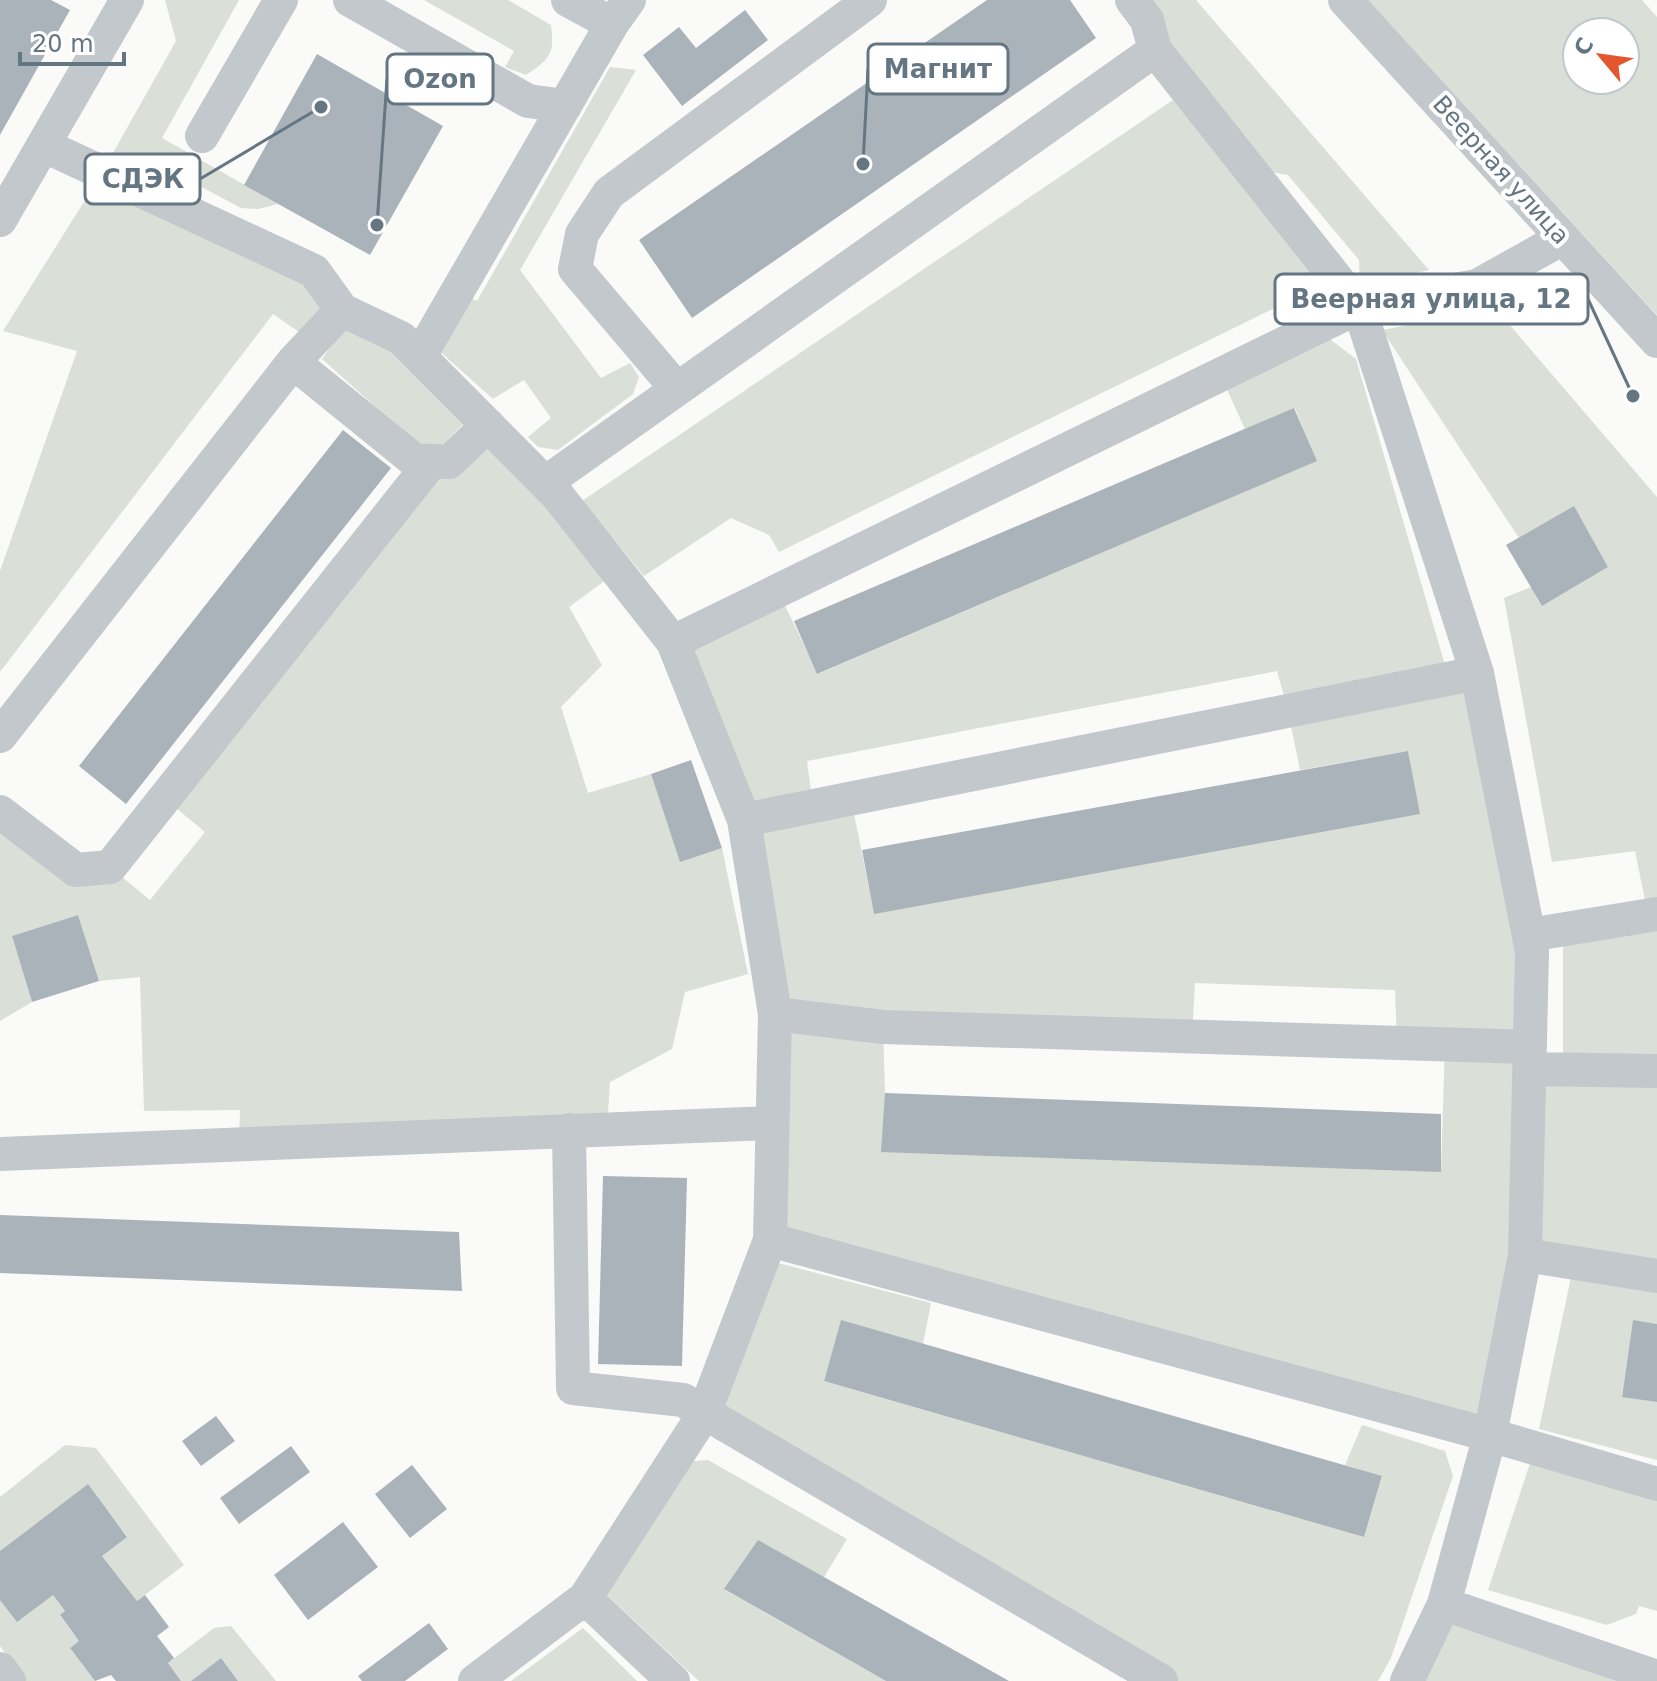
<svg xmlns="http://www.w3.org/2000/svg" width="1657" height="1681" viewBox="0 0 1657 1681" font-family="'DejaVu Sans',sans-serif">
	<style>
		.green { fill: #dadfd7; fill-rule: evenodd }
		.building { fill: #aab3b9 }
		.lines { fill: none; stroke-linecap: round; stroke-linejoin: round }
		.minor { stroke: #c3c8cc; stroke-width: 34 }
		.labels { text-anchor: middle; stroke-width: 8; stroke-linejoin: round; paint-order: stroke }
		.street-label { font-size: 24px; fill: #657683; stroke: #fff }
		.leader { fill: none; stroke: #657683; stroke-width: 3 }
		.callout-dot { fill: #657683; stroke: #fff; stroke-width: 3 }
		.callout { fill: #fff; stroke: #657683; stroke-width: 3 }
		.callout-label { font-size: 26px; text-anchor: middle; font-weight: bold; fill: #657683 }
	</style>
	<rect width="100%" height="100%" fill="#fafaf8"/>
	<path class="green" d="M 165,0 L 239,0 L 162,138 L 278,204 L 258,209 L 241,208 L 198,185 L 174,187 L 109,160 L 176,41 Z
		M 424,0 L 508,0 L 551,25 C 555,54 550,59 526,75 L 505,67 L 514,51 Z
		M 1149,0 L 1196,0 L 1429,270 L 1360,285 L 1359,260 L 1288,175 L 1248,168 L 1155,50 Z
		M 1367,0 L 1642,0 L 1657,17 L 1657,315 ZM 1577,32 L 1625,32 L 1625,80 L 1577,80 Z
		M 610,67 L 636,70 L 520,270 L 601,378 L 630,363 L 639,377 L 633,394 L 558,450 L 538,447 L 528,437 L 551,418 L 524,380 L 493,399 L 427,340 L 457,292 L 477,301 Z
		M 1173,100 L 1315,271 L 1309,291 L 779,552 L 769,535 L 731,518 L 644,576 L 582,501 Z
		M 102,173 L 314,271 L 342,310 L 312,341 L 273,314 L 0,672 L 0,571 L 77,351 L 3,331 Z
		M 1496,309 L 1657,497 L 1657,1324 L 1633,1321 L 1622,1396 L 1657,1402 L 1657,1460 L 1539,1429 L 1574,1263 L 1526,1255 L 1490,1435 L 770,1240 L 772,1123 L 744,820 L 673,642 L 778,591 L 818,674 L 1316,461 L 1295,408 L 1245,429 L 1220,374 L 1315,328 L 1356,359 L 1445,665 L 1284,696 L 1277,671 L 807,761 L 813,806 L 851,799 L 874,913 L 1419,814 L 1408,751 L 1300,770 L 1288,711 L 1477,673 L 1532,952 L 1530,1068 L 1563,1069 L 1563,930 L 1648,915 L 1635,851 L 1552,862 L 1504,598 L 1531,587 L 1542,606 L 1608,567 L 1574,507 L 1519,538 L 1382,330 ZM 1195,983 L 1395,990 L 1397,1042 L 1445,1044 L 1441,1171 L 885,1093 L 883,1028 L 1192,1036 Z
		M 343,328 L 394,347 L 469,418 L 440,447 L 415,442 L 322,359 Z
		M 488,425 L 618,571 L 569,607 L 602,665 L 561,707 L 588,793 L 651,774 L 680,861 L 722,848 L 748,974 L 685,992 L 672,1049 L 610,1082 L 607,1128 L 239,1143 L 240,1110 L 144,1111 L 140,977 L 99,981 L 78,915 L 12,936 L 32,1002 L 0,1021 L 0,812 L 76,870 L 110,867 L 150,900 L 205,832 L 165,799 L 432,461 Z
		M 763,1259 L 931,1303 L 923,1344 L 841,1321 L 824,1381 L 1364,1537 L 1382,1477 L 1345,1465 L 1362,1425 L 1445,1451 L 1453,1476 L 1391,1658 L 1378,1681 L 1161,1681 L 704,1414 Z
		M 65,1445 L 96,1448 L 184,1565 L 137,1601 L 102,1556 L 127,1536 L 87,1485 L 0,1551 L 0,1497 Z
		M 1535,1448 L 1657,1484 L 1657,1611 L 1639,1606 L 1636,1614 L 1607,1625 L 1488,1590 Z
		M 708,1460 L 847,1539 L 824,1577 L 725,1590 L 886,1681 L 699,1681 L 594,1583 L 672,1463 Z
		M 53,1595 L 65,1611 L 60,1616 L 79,1641 L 70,1648 L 95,1681 L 26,1681 L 0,1646 L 0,1600 Z
		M 1447,1615 L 1616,1681 L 1418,1681 Z
		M 231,1626 L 276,1681 L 238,1681 L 221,1658 L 191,1681 L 181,1681 L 168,1663 L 214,1628 Z
		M 583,1628 L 637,1681 L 511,1681 Z"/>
	<path class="building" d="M 0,0 L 51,0 L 70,10 L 0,135 Z
		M 987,0 L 1070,0 L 1096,38 L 692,318 L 639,240 Z
		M 745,10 L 768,40 L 682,106 L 643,55 L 679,27 L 696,48 Z
		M 317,54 L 443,126 L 370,255 L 244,185 Z
		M 1294,408 L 1317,461 L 817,674 L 794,621 Z
		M 343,430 L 391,468 L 126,804 L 79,766 Z
		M 1574,506 L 1608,567 L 1542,606 L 1506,545 Z
		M 1408,751 L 1420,814 L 874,914 L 862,850 Z
		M 691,760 L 722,848 L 680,862 L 651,774 Z
		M 78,915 L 99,981 L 32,1002 L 12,936 Z
		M 885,1093 L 1441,1114 L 1441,1172 L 881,1152 Z
		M 603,1176 L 687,1178 L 682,1366 L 598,1364 Z
		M 0,1215 L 459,1232 L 462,1291 L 0,1273 Z
		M 841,1320 L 1382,1476 L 1364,1537 L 824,1381 Z
		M 1633,1320 L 1657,1324 L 1657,1402 L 1622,1397 Z
		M 216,1416 L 235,1441 L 201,1466 L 182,1441 Z
		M 291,1446 L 310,1472 L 239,1524 L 220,1498 Z
		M 412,1465 L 447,1509 L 410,1538 L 375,1494 Z
		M 88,1484 L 127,1537 L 102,1556 L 137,1601 L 145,1595 L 169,1627 L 157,1636 L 174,1658 L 168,1663 L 181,1681 L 116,1681 L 111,1675 L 95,1681 L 70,1648 L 79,1641 L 60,1615 L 65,1611 L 53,1595 L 17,1622 L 0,1600 L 0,1551 Z
		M 343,1522 L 378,1567 L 308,1620 L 274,1575 Z
		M 758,1540 L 824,1577 L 1009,1681 L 886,1681 L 724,1589 Z
		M 429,1623 L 448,1649 L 405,1681 L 362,1681 L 358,1676 Z
		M 221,1658 L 238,1681 L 191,1681 Z"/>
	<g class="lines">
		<path class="minor" d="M 350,0 L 528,101 L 565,106
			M 568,0 L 612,24
			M 1132,0 L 1147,20 L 1155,50 L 1359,307 L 1477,673 L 1532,952 L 1525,1255 L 1490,1435 L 1444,1604 L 1407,1681
			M 1345,0 L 1657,341
			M 202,136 L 281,0
			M 45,146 L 314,271 L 342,310 L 401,338 L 558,496 L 673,642 L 744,820 L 775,1014 L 770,1240 L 704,1414 L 585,1598 L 475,1681
			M 0,220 L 127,0
			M 420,356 L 612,24 L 629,0
			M 293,362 L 414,460 L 449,462 L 488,425
			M 677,389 L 575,269 L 582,234 L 609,193 L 870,0
			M 545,483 L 1155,50
			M 673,642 L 1359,307 L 1477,286 L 1563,238
			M 0,736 L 293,362 L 342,310
			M 0,812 L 76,870 L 110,867 L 432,461
			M 744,820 L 1477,673
			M 1529,935 L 1657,914
			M 775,1014 L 883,1027 L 1530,1047
			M 1530,1069 L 1657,1071
			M 569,1130 L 573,1388 L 683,1400 L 1161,1681
			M 0,1154 L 772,1123
			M 770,1240 L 1490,1435 L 1657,1484
			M 1525,1255 L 1657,1276
			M 585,1598 L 673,1681
			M 1444,1604 L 1657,1677
			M 0,1669 L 9,1681"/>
	</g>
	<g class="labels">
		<g class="street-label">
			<text transform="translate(1501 170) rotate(48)" y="8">Веерная улица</text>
		</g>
	</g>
	<path class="leader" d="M863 164L868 69M377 225L387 79M321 107L200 179M1633 396L1588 299"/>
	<g class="callout-dot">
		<circle cx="863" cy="164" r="8"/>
		<circle cx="377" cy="225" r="8"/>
		<circle cx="321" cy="107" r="8"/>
		<circle cx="1633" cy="396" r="8"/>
	</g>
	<g class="callout">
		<rect x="868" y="44" width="140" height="50" rx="8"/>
		<rect x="387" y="54" width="106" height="50" rx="8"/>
		<rect x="85" y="154" width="115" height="50" rx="8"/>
		<rect x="1275" y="274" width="313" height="50" rx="8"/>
	</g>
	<g class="callout-label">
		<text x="938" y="78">Магнит</text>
		<text x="440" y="88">Ozon</text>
		<text x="143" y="188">СДЭК</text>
		<text x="1431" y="308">Веерная улица, 12</text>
	</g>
	<g transform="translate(1601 56) rotate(299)"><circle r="38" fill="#ffffff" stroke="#c1c8cd" stroke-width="2"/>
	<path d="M0-6L14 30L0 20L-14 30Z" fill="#e4572e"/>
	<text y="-12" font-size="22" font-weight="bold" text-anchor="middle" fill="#657683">С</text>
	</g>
	<path d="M20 52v12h104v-12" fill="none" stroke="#657683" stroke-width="4"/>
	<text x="32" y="52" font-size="24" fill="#657683" stroke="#ffffff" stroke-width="6" paint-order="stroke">20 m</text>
</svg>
